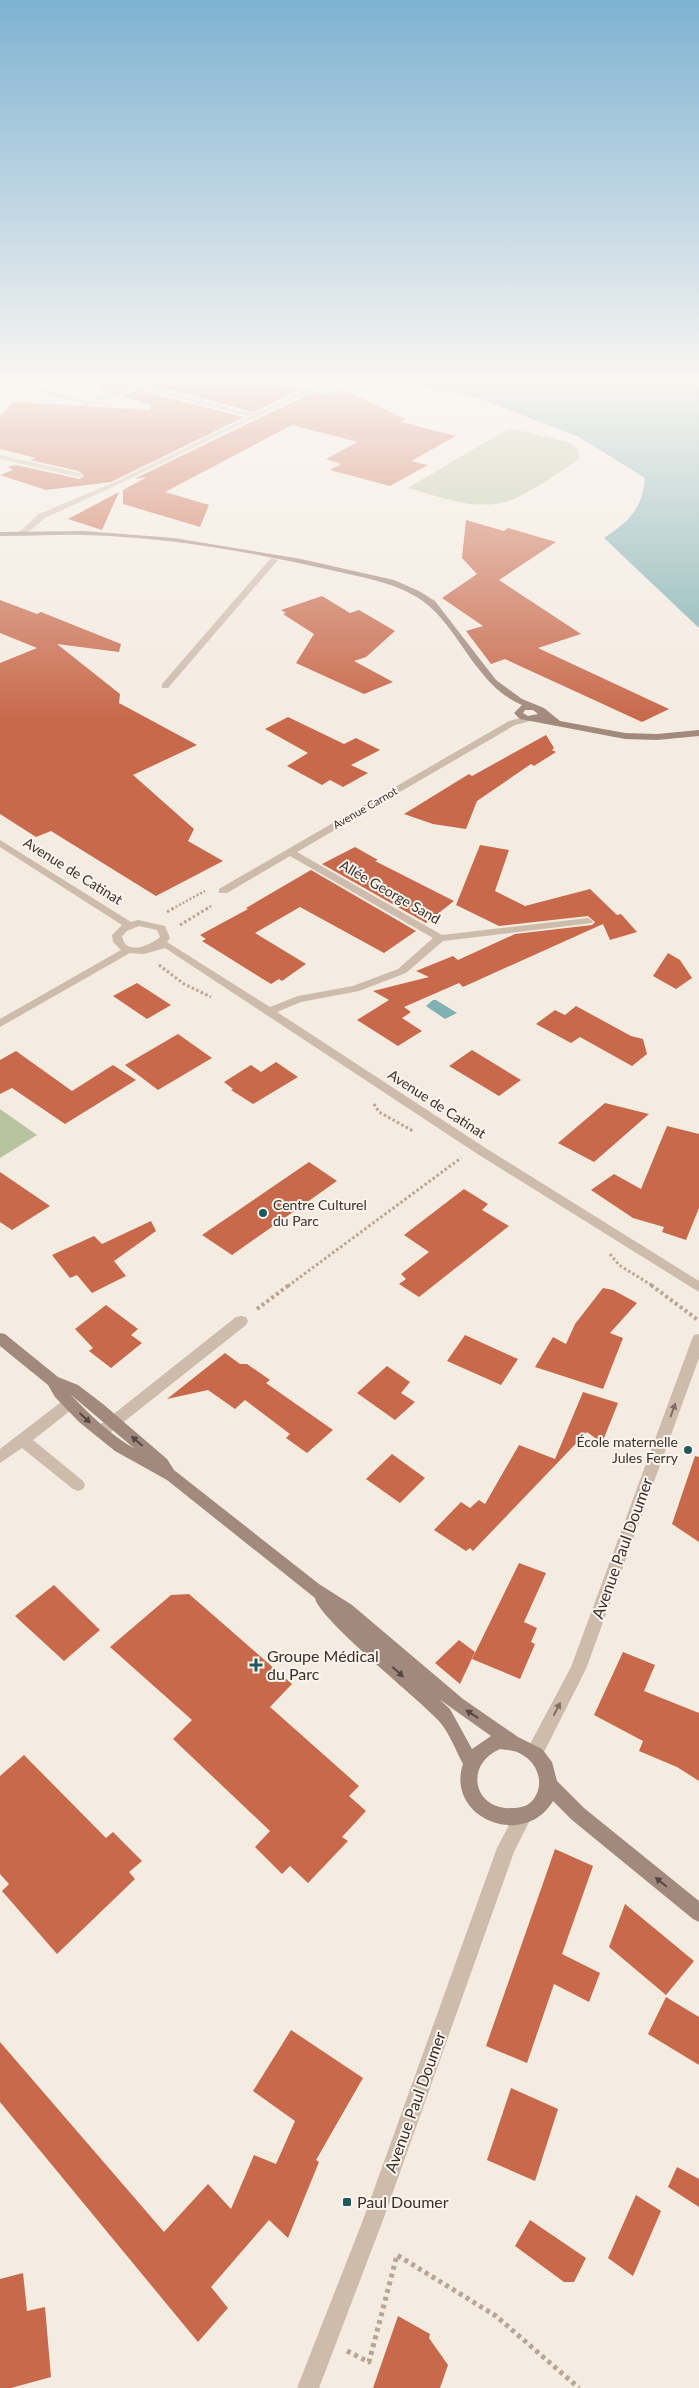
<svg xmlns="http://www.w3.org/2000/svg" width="699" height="2388" viewBox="0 0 699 2388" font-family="Lato,sans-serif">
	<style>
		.green { fill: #b8c4a0 }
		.water { fill: #7fb0b2 }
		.building { fill: #c8694b }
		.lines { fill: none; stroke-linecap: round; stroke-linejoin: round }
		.path-far3 { stroke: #b9a596; stroke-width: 2.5; stroke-dasharray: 2 2; stroke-linecap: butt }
		.path-far2 { stroke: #b9a596; stroke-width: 3; stroke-dasharray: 2.5 2.5; stroke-linecap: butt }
		.path-far1 { stroke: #b9a596; stroke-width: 4; stroke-dasharray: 3 3; stroke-linecap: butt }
		.path { stroke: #b9a596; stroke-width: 5; stroke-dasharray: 4 4; stroke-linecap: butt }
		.lane { fill: #cdbbac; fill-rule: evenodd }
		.street { fill: #cdbbac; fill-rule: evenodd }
		.secondary { fill: #a18a7d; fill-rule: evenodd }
		.oneway { fill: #7d6f65 }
		.oneway2 { fill: #544640 }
		.poi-dot { fill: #1f5a5e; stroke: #fbf5ee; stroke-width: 2 }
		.labels { text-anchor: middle; stroke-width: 4; stroke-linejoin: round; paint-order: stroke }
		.far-street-label { font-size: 11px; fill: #3b302b; stroke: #fbf5ee }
		.street-label { font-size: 14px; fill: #3b302b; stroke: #fbf5ee }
		.poi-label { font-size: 14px; fill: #3b302b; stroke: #fbf5ee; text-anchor: start }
		.near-street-label { font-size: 16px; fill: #3b302b; stroke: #fbf5ee }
		.near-poi-label { font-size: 16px; fill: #3b302b; stroke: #fbf5ee; text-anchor: start }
	</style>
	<rect width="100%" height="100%" fill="#f4ebe1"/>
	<path class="green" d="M 509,428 L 567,442 L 575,446 L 580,456 L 575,462 C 556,474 537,488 516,498 C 482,514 441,497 408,488 Z
		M 0,1109 L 37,1135 L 0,1158 Z"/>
	<path class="water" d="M 412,384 L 699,384 L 699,628 L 604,538 C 629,521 642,510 645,478 L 579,437 L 472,396 Z
		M 433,1000 L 436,1000 L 457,1013 L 445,1019 L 426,1006 Z"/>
	<path class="building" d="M 102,384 L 131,384 L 110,392 L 101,389 Z
		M 147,384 L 282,384 L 301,389 L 254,412 Z
		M 137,390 L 244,417 L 111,482 L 46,490 L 0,475 L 13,470 L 8,467 L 16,465 L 79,479 L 84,476 L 79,471 L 30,460 L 36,458 L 0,449 L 0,417 L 13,402 L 150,410 L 151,405 L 122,396 Z
		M 344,390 L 406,419 L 401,422 L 456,436 L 411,461 L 428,465 L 390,486 L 330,470 L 341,464 L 326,459 L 358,442 L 292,425 L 165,492 L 209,505 L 200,527 L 123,504 L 123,490 L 147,477 L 134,479 L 313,392 L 325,395 Z
		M 119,492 L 102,530 L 68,519 Z
		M 466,520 L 504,531 L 508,528 L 556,542 L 499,580 L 581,634 L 538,648 L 669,709 L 642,722 L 505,659 L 491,664 L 466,631 L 483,626 L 442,598 L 477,574 L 462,558 Z
		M 322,596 L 350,613 L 359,610 L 395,631 L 366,657 L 354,661 L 393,682 L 364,694 L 296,663 L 314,634 L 283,614 L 286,613 L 281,610 Z
		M 0,600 L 37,614 L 41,612 L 121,644 L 119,652 L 57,644 L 120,694 L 119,703 L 197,745 L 133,775 L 194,829 L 188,841 L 223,861 L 156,896 L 51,831 L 36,837 L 0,814 L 0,663 L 37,648 L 0,633 Z
		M 288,717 L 344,744 L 356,738 L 380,750 L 351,765 L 368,773 L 343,787 L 330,780 L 322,785 L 287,766 L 308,753 L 265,729 Z
		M 546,735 L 554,748 L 552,750 L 556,752 L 534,766 L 531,764 L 477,801 L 466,829 L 433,824 L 404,814 L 469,774 L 472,776 Z
		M 480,845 L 509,850 L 495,891 L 525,906 L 590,889 L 617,915 L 621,914 L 637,932 L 610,940 L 603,924 L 463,987 L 459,983 L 404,1007 L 411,1012 L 402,1018 L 422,1031 L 398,1046 L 357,1020 L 389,1000 L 373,991 L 429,977 L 416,971 L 453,956 L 458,960 L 515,934 L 592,925 L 595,922 L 588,916 L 499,926 L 456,905 Z
		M 355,847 L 378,860 L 375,861 L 454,901 L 426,923 L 322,864 Z
		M 311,870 L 416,931 L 384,953 L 300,907 L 255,933 L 306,964 L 282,981 L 279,979 L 271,984 L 202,941 L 206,939 L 200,935 L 248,909 L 246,908 Z
		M 668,953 L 680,960 L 692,978 L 676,989 L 653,976 Z
		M 137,983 L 171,1005 L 147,1019 L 113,996 Z
		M 576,1006 L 631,1036 L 643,1039 L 647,1054 L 632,1066 L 580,1037 L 571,1043 L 536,1024 L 555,1010 L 565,1015 Z
		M 178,1034 L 212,1058 L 158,1090 L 125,1065 Z
		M 472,1050 L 521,1080 L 499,1096 L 449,1066 Z
		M 16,1051 L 72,1091 L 113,1065 L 136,1080 L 65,1124 L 12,1088 L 0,1094 L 0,1060 Z
		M 276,1062 L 298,1077 L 253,1104 L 231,1090 L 233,1089 L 224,1082 L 251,1065 L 261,1072 Z
		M 605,1103 L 649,1114 L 594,1162 L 558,1143 Z
		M 667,1126 L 699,1134 L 699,1208 L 686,1240 L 662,1232 L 664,1227 L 633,1218 L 591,1190 L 614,1174 L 641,1189 Z
		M 309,1162 L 337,1181 L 232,1255 L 202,1235 Z
		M 0,1172 L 50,1206 L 12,1230 L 0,1222 Z
		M 464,1189 L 488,1204 L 482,1210 L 509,1226 L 419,1297 L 399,1284 L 406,1279 L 401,1274 L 429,1252 L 404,1235 Z
		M 151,1221 L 156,1231 L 114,1261 L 126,1276 L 92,1293 L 77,1275 L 70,1278 L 52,1255 L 94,1236 L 102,1244 Z
		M 603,1288 L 613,1290 L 637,1303 L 610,1333 L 623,1338 L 603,1389 L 535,1367 L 553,1337 L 566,1344 L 575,1324 Z
		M 106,1305 L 138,1329 L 131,1335 L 142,1343 L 111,1368 L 89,1351 L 93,1348 L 75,1329 Z
		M 465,1335 L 518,1359 L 501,1385 L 447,1361 Z
		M 225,1353 L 240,1364 L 247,1364 L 270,1380 L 266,1383 L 333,1430 L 307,1453 L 286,1438 L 290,1434 L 245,1400 L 235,1409 L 208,1390 L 167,1399 Z
		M 387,1366 L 410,1382 L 401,1393 L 415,1402 L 395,1420 L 357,1393 Z
		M 583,1392 L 618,1403 L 602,1443 L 587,1432 L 473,1551 L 470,1548 L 466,1551 L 434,1530 L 461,1502 L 470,1508 L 479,1500 L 485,1504 L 519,1445 L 555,1459 Z
		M 392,1454 L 425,1478 L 400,1503 L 366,1479 Z
		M 695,1456 L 699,1457 L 699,1542 L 672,1524 Z
		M 519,1563 L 546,1573 L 524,1622 L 537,1628 L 531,1642 L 535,1644 L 520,1679 L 472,1659 Z
		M 54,1585 L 100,1630 L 64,1661 L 15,1616 Z
		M 189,1594 L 292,1684 L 270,1707 L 359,1786 L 349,1796 L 366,1811 L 342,1837 L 348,1841 L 308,1883 L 290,1866 L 282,1874 L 255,1847 L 270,1831 L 173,1739 L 192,1720 L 110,1647 L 171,1595 Z
		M 459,1640 L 475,1652 L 460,1684 L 435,1663 Z
		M 623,1652 L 655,1665 L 644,1691 L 699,1713 L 699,1781 L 677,1767 L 639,1751 L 643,1741 L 594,1715 Z
		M 24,1755 L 106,1838 L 113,1832 L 142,1861 L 129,1872 L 135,1879 L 57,1954 L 2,1891 L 9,1884 L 0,1874 L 0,1776 Z
		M 555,1849 L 593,1866 L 562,1954 L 600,1973 L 589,2002 L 554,1984 L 527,2063 L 486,2046 Z
		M 625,1904 L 694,1961 L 666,1995 L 609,1947 Z
		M 666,1997 L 699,2017 L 699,2065 L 648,2034 Z
		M 291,2030 L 363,2078 L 316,2160 L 319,2162 L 288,2238 L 269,2220 L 211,2287 L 228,2308 L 198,2342 L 0,2102 L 0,2042 L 164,2232 L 208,2184 L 231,2209 L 254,2155 L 276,2164 L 295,2121 L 253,2091 Z
		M 511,2088 L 558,2109 L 535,2181 L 487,2160 Z
		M 677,2167 L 699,2179 L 699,2207 L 668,2187 Z
		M 636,2195 L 661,2211 L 633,2276 L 608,2258 Z
		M 530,2220 L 586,2258 L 574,2282 L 564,2282 L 515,2246 Z
		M 23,2273 L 27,2311 L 45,2307 L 51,2377 L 11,2388 L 0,2388 L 0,2279 Z
		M 398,2316 L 430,2334 L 429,2338 L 448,2365 L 440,2388 L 373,2388 Z"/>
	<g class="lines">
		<path class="path-far3" d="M 172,909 L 205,891
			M 206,909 L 213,905"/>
		<path class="path-far2" d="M 167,912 L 174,908
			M 180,925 L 208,908
			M 159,965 L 184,984 L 211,997
			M 374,1104 L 379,1112 L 413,1131
			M 610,1254 L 619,1265 L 653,1286
			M 288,1286 L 461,1158"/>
		<path class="path-far1" d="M 651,1285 L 698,1320
			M 257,1309 L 289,1285"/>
		<path class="path" d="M 347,2351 L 369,2362 L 397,2255 L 496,2316 L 579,2388"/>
		<path class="lane" d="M 316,384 L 325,384 L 119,484 L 45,518 L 24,536 L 17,534 L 39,514 L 115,482 Z
			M 271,558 L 278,560 L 168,688 L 162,688 L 162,684 Z
			M 241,1316 L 246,1317 L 248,1321 L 246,1325 L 106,1436 L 101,1438 L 96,1436 L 94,1432 L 96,1428 L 236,1317 Z
			M 70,1397 L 75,1399 L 77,1403 L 75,1407 L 33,1440 L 83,1481 L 85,1485 L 83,1489 L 78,1491 L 73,1489 L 22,1448 L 0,1463 L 0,1449 L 65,1399 Z"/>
		<path class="street" d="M 16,384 L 27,384 L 88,402 L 138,384 L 260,416 L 257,418 L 137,388 L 88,406 Z
			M 0,455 L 79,473 L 82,475 L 79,477 L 0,459 Z
			M 528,716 L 531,717 L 531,721 L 515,725 L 297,852 L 442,935 L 588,918 L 593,921 L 592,923 L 443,941 L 406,973 L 359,991 L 301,1002 L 277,1012 L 487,1149 L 699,1281 L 699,1292 L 479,1155 L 165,948 L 144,954 L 130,953 L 0,1027 L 0,1019 L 121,950 L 113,942 L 112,935 L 122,925 L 0,847 L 0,840 L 131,922 L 138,920 L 165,926 L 170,938 L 167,942 L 270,1007 L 298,996 L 353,986 L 398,969 L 433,938 L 290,856 L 227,893 L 219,893 L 219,889 L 509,721 ZM 139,926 L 157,930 L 160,937 C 150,946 125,956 122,936 L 127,931 Z
			M 699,1334 L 699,1358 L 586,1669 L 541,1758 L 535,1760 L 529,1758 L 527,1752 L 529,1746 L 571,1667 L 692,1339 L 694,1335 Z
			M 523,1808 L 529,1810 L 532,1816 L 514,1852 L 383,2220 L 319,2388 L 297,2388 L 363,2220 L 497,1848 L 517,1810 Z"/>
		<path class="secondary" d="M 84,531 L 174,538 L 301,559 L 394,580 L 419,591 L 435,601 L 496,680 L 522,699 L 544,708 L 560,721 L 625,733 L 657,734 L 699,730 L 699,736 L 657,740 L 625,739 L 520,719 L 514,713 L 522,705 C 472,684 458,620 415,596 C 389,581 359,577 331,570 C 251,552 166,537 84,535 C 56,534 28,536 0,536 L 0,532 ZM 525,710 L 533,710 L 538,714 L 528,716 L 523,713 Z
			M 0,1333 L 5,1334 L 58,1377 L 78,1385 L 103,1404 L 167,1459 L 174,1470 L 319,1584 L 352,1605 L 463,1699 L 518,1737 L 542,1749 L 552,1762 L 557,1781 L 584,1808 L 699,1901 L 699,1922 L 693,1919 L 572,1820 L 553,1801 C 524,1850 445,1818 463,1764 C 455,1749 448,1729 436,1718 C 416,1697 318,1618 315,1598 L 167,1480 L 115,1451 L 79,1422 L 55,1397 L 48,1385 L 0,1346 ZM 70,1394 L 135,1449 C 111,1435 90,1415 70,1394 ZM 439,1699 L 491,1736 L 472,1749 L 450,1709 ZM 500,1749 C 506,1750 513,1750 519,1753 C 537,1761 546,1783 533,1800 C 528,1806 521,1808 513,1808 C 474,1811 463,1765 500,1749 Z"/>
	</g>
	<defs><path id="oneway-solid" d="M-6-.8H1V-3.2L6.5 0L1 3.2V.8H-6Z" transform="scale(1.25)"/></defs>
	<g class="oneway">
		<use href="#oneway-solid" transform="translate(673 1410) rotate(-70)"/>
		<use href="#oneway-solid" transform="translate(557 1709) rotate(-63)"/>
	</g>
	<g class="oneway2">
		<use href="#oneway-solid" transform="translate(85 1418) rotate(43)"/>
		<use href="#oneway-solid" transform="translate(137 1441) rotate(-139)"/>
		<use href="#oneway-solid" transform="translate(398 1672) rotate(42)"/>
		<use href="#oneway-solid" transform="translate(472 1714) rotate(-146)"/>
		<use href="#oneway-solid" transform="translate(661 1882) rotate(-141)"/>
	</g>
	<linearGradient id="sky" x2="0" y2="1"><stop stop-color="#7eb2d2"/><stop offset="0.53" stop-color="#faf6f2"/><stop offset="1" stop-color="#faf6f2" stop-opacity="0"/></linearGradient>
	<rect width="699" height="719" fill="url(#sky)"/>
	<g class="poi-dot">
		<circle cx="263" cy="1213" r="5"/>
		<circle cx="688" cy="1450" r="5"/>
		<path d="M253.5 1657.5h5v5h5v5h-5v5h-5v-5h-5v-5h5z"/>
		<rect x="342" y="2197" width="10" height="10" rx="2.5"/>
	</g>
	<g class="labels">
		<g class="far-street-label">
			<text transform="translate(365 808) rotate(-30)" y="4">Avenue Carnot</text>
		</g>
		<g class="street-label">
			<text transform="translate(73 871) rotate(32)" y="5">Avenue de Catinat</text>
			<text transform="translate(390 892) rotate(30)" y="5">Allée George Sand</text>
			<text transform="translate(437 1104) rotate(33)" y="5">Avenue de Catinat</text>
		</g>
		<g class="poi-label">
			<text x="273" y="1210">Centre Culturel<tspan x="273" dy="16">du Parc</tspan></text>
			<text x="678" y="1447" text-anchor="end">École maternelle<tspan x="678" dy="16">Jules Ferry</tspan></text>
		</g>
		<g class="near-street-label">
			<text transform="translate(622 1548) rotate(-70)" y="6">Avenue Paul Doumer</text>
			<text transform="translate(415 2102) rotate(-70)" y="6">Avenue Paul Doumer</text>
		</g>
		<g class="near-poi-label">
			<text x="267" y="1662">Groupe Médical<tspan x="267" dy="18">du Parc</tspan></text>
			<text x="357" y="2208">Paul Doumer</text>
		</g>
	</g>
</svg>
